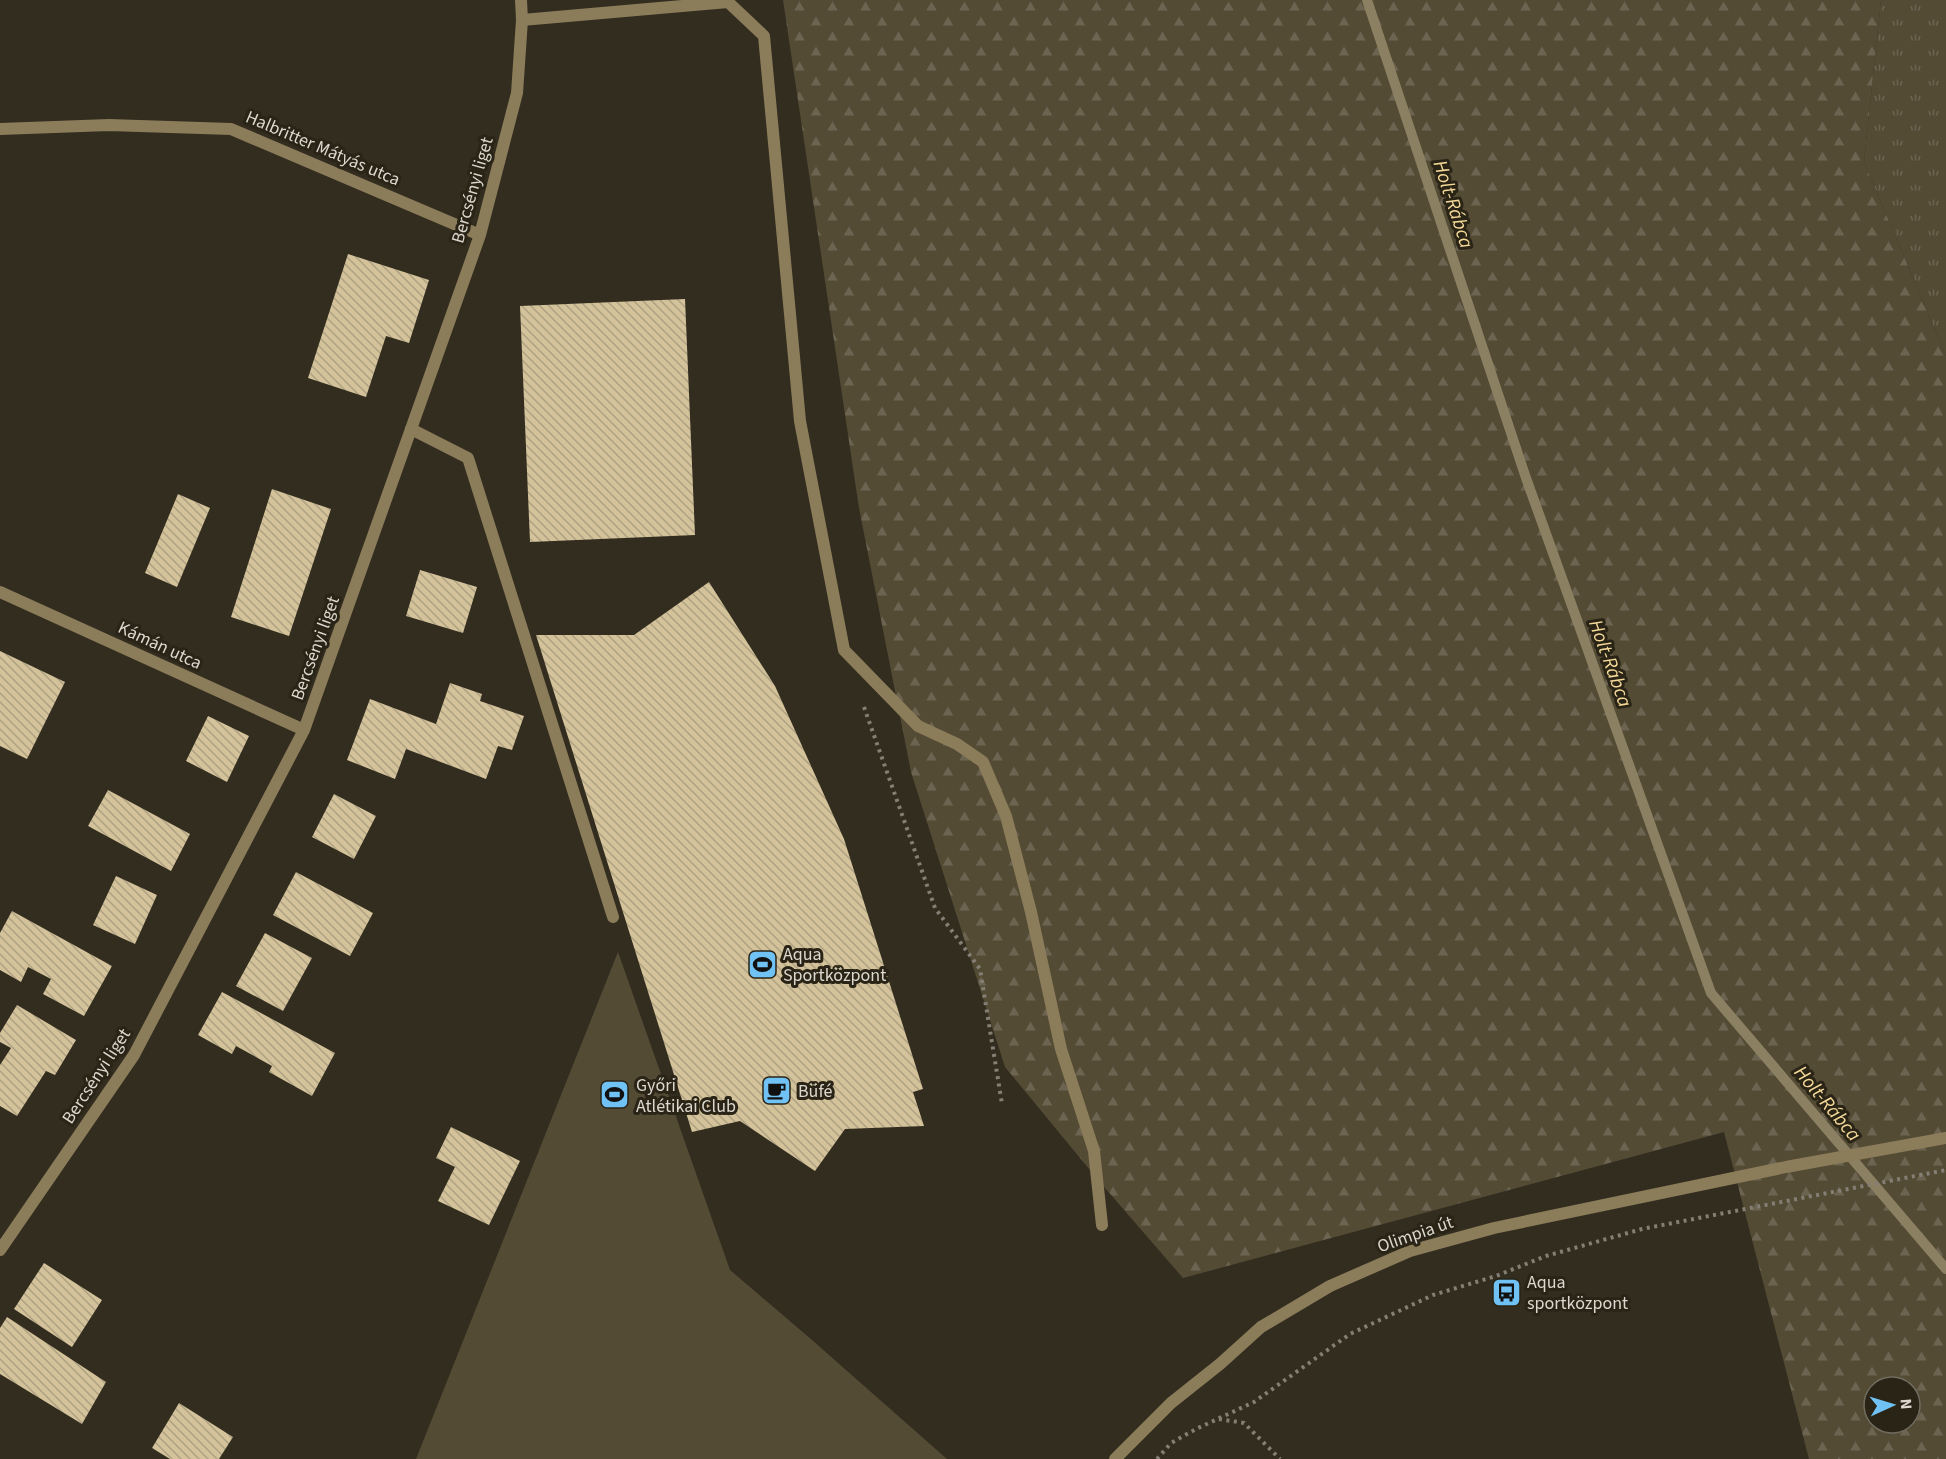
<svg xmlns="http://www.w3.org/2000/svg" width="1946" height="1459" viewBox="0 0 1946 1459" font-family="'Source Sans 3',sans-serif">
	<style>
		.grass { fill: url(#grass-tufts) }
		.forest { fill: url(#forest-firs); fill-rule: evenodd }
		.pitch { fill: #544b35 }
		.lines { fill: none; stroke-linecap: round; stroke-linejoin: round }
		.stream { stroke: #8c8063; stroke-width: 10 }
		.building { fill: url(#building-back-hatch) }
		.path { stroke: #847f74; stroke-width: 4; stroke-dasharray: 3 4.5; stroke-linecap: butt }
		.service { stroke: #8b7c5a; stroke-width: 12 }
		.minor { stroke: #8b7c5a; stroke-width: 12 }
		.labels { text-anchor: middle; stroke-width: 6; stroke-linejoin: round; paint-order: stroke }
		.street-label { font-size: 18px; fill: #dcd8cf; stroke: #292416 }
		.poi-label { font-size: 18px; fill: #dcd8cf; stroke: #292416; text-anchor: start }
		.water-label { font-size: 20px; font-style: italic; fill: #f3d898; stroke: #292416 }
	</style>
	<defs>
		<pattern id="grass-tufts" width="24" height="20" patternUnits="userSpaceOnUse" patternTransform="scale(1.5)"><rect width="24" height="20" fill="#544b35"/><path d="M3 7l-1-3M5 7V3M7 7l1-3M15 17l-1-3M17 17v-4M19 17l1-3" fill="none" stroke="#6c6451"/></pattern>
		<pattern id="forest-firs" width="22" height="20" patternUnits="userSpaceOnUse" patternTransform="scale(1.5)"><rect width="22" height="20" fill="#544b35"/><path d="M5 1l3.5 6h-7zM16 11l3.5 6h-7z" fill="#6c6451"/></pattern>
		<pattern id="building-back-hatch" width="6" height="6" patternUnits="userSpaceOnUse" patternTransform="scale(1.5)"><rect width="6" height="6" fill="#d3c29a"/><path d="M-1 5l2 2M0 0l6 6M5-1l2 2" fill="none" stroke="#afa283"/></pattern>
	</defs>
	<rect width="100%" height="100%" fill="#332d20"/>
	<path class="grass" d="M 1881,0 L 1946,0 L 1946,356 L 1864,162 Z"/>
	<path class="forest" d="M 783,0 L 1881,0 L 1864,162 L 1946,356 L 1946,1459 L 1809,1459 L 1724,1132 L 1183,1278 L 1099,1181 L 1005,1067 L 911,772 L 859,508 ZM 1874,1387 L 1910,1387 L 1910,1423 L 1874,1423 Z"/>
	<path class="pitch" d="M 618,952 L 730,1270 L 812,1340 L 947,1459 L 416,1459 Z"/>
	<g class="lines">
		<path class="stream" d="M 1367,0 L 1526,478 L 1711,993 L 1946,1269"/>
	</g>
	<path class="building" d="M 348,254 L 429,280 L 409,343 L 386,336 L 366,397 L 308,378 Z
		M 685,299 L 695,535 L 530,542 L 520,306 Z
		M 272,489 L 331,509 L 289,636 L 231,617 Z
		M 178,494 L 210,508 L 177,587 L 145,573 Z
		M 420,570 L 477,587 L 463,633 L 406,616 Z
		M 709,582 L 775,686 L 844,839 L 923,1089 L 913,1092 L 924,1126 L 845,1129 L 815,1171 L 740,1121 L 692,1132 L 536,635 L 634,635 Z
		M 0,651 L 65,682 L 27,759 L 0,746 Z
		M 450,683 L 482,694 L 480,701 L 524,716 L 512,750 L 498,746 L 486,779 L 406,749 L 395,779 L 347,760 L 370,699 L 436,724 Z
		M 208,716 L 249,736 L 227,782 L 186,761 Z
		M 108,790 L 190,834 L 171,871 L 88,826 Z
		M 334,794 L 376,816 L 354,859 L 312,837 Z
		M 296,872 L 373,913 L 350,956 L 273,915 Z
		M 116,876 L 157,895 L 135,944 L 93,925 Z
		M 12,911 L 112,966 L 84,1016 L 43,994 L 51,979 L 28,967 L 21,982 L 0,970 L 0,933 Z
		M 265,933 L 312,958 L 283,1011 L 236,986 Z
		M 222,992 L 335,1053 L 312,1096 L 269,1072 L 272,1066 L 236,1046 L 232,1054 L 198,1035 Z
		M 17,1005 L 76,1040 L 55,1075 L 46,1071 L 17,1116 L 0,1106 L 0,1065 L 11,1048 L 0,1042 L 0,1033 Z
		M 451,1127 L 520,1161 L 489,1225 L 438,1201 L 455,1167 L 436,1158 Z
		M 44,1263 L 102,1300 L 72,1347 L 14,1309 Z
		M 7,1317 L 106,1382 L 82,1424 L 0,1374 L 0,1328 Z
		M 179,1403 L 233,1437 L 219,1459 L 170,1459 L 152,1448 Z"/>
	<g class="lines">
		<path class="path" d="M 864,707 L 935,908 L 980,969 L 1002,1104
			M 1219,1419 L 1244,1423 L 1280,1459
			M 1157,1459 L 1171,1443 L 1196,1429 L 1254,1402 L 1350,1334 L 1433,1295 L 1496,1276 L 1546,1256 L 1642,1229 L 1946,1170"/>
		<path class="service" d="M 522,20 L 728,2 L 764,36 L 800,421 L 844,650 L 918,726 L 957,744 L 983,762 L 1006,816 L 1031,912 L 1061,1049 L 1094,1151 L 1102,1225
			M 411,429 L 468,458 L 613,917"/>
		<path class="minor" d="M 0,129 L 109,125 L 231,129 L 480,235
			M 0,592 L 304,730
			M 0,1250 L 134,1055 L 304,730 L 480,235 L 517,93 L 522,20 L 521,0
			M 1115,1459 L 1171,1403 L 1220,1364 L 1261,1327 L 1330,1286 L 1410,1251 L 1494,1228 L 1786,1167 L 1946,1138"/>
	</g>
	<defs>
		<symbol id="stadium-square" viewBox="-11 -11 22 22"><rect x="-9" y="-9" width="18" height="18" rx="4" fill="#70c1f4" stroke="#292416"/><path d="M0-5a6.5 5 0 1 0 0 10a6.5 5 0 1 0 0-10ZM-3.5-1.8h7v3.6h-7Z" fill="#111"/></symbol>
		<symbol id="cafe-square" viewBox="-11 -11 22 22"><rect x="-9" y="-9" width="18" height="18" rx="4" fill="#70c1f4" stroke="#292416"/><path d="M-5.5-4.5H6V0H3Q3 3.5 0 3.5H-2.5Q-5.5 3.5-5.5 0ZM3-3.2v2h1.7v-2ZM-6 4.5H4V6H-6Z" fill="#111"/></symbol>
		<symbol id="bus-square" viewBox="-11 -11 22 22"><rect x="-9" y="-9" width="18" height="18" rx="4" fill="#70c1f4" stroke="#292416"/><path d="M-5-6H5V4H4V6H2V4H-2V6H-4V4H-5ZM-3.5-4V0h7V-4ZM-3.5 1.2v1.5H-2V1.2ZM2 1.2v1.5H3.5V1.2Z" fill="#111"/></symbol>
	</defs>
	<g fill-rule="evenodd">
		<use href="#stadium-square" x="746" y="948" width="33" height="33"/>
		<use href="#cafe-square" x="760" y="1074" width="33" height="33"/>
		<use href="#stadium-square" x="598" y="1078" width="33" height="33"/>
		<use href="#bus-square" x="1490" y="1276" width="33" height="33"/>
	</g>
	<g class="labels">
		<g class="street-label">
			<text transform="translate(323 148) rotate(23)" y="6">Halbritter Mátyás utca</text>
			<text transform="translate(472 190) rotate(-74)" y="6">Bercsényi liget</text>
			<text transform="translate(160 645) rotate(25)" y="6">Kámán utca</text>
			<text transform="translate(315 648) rotate(-70)" y="6">Bercsényi liget</text>
			<text transform="translate(96 1076) rotate(-57)" y="6">Bercsényi liget</text>
			<text transform="translate(1415 1234) rotate(-19)" y="6">Olimpia út</text>
		</g>
		<g class="poi-label">
			<text x="783" y="960">Aqua<tspan x="783" dy="21">Sportközpont</tspan></text>
			<text x="636" y="1091">Győri<tspan x="636" dy="21">Atlétikai Club</tspan></text>
			<text x="798" y="1097">Büfé</text>
			<text x="1527" y="1288">Aqua<tspan x="1527" dy="21">sportközpont</tspan></text>
		</g>
		<g class="water-label">
			<text transform="translate(1454 204) rotate(72)" y="7">Holt-Rábca</text>
			<text transform="translate(1611 663) rotate(70)" y="7">Holt-Rábca</text>
			<text transform="translate(1828 1103) rotate(50)" y="7">Holt-Rábca</text>
		</g>
	</g>
	<g transform="translate(1892 1405) rotate(86)"><circle r="28" fill="#292416" stroke="#716c60" stroke-width="1.5"/>
	<path d="M0-4.5L10 22L0 15L-10 22Z" fill="#70c1f4"/>
	<text y="-9" font-size="16" font-weight="bold" text-anchor="middle" fill="#dcd8cf">N</text>
	</g>
</svg>
